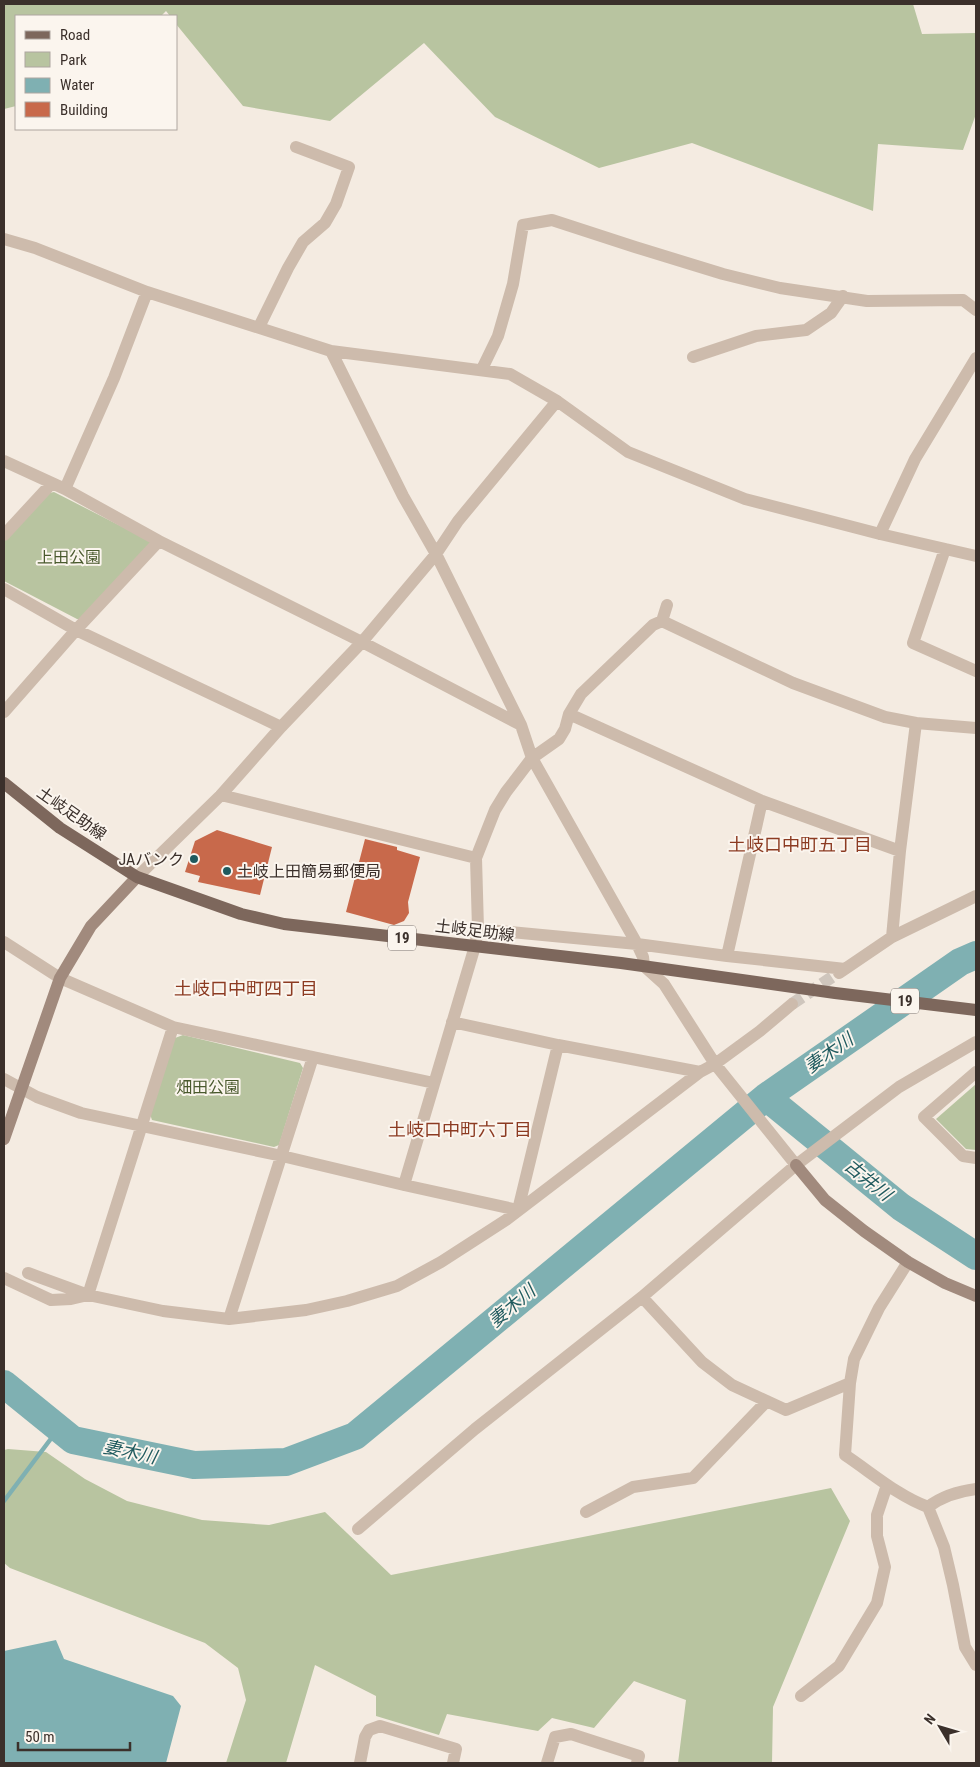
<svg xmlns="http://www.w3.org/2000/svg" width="980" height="1767" viewBox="0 0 980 1767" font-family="'Roboto Condensed','Noto Sans JP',sans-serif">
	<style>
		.green { fill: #b8c4a0 }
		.water { fill: #7fb0b2 }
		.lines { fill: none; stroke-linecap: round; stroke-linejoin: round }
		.stream { stroke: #7fb0b2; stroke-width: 4.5 }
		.river { stroke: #7fb0b2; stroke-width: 28 }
		.building { fill: #c8694b }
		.street-tunnel { stroke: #cfc6bd; stroke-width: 12; stroke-dasharray: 12 6; stroke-linecap: butt }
		.street { stroke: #cdbbac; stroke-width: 12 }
		.secondary { stroke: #a18a7d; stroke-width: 12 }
		.primary { stroke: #7d675c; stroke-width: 12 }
		.poi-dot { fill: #1f5a5e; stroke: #fbf5ee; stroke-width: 2 }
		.labels { text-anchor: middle; stroke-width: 4; stroke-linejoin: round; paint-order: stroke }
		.shield { fill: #fbf5ee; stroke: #756b66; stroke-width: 1 }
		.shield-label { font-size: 15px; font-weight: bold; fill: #3b302b }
		.park-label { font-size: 16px; fill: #4a5a2e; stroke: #fbf5ee }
		.street-label { font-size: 16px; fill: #3b302b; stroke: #fbf5ee }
		.poi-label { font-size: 16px; fill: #3b302b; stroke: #fbf5ee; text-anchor: end }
		.neighbourhood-label { font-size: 18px; fill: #8c3b22; stroke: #fbf5ee }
		.water-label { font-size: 18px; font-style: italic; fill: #1f5a5e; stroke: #fbf5ee }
	</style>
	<rect width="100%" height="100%" fill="#f4ebe1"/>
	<path class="green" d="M 4,4 L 913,4 L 922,34 L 976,33 L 976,114 L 963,150 L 878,144 L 873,211 L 692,143 L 599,168 L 495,117 L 424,43 L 330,121 L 243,106 L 176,24 L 176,16 L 170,16 L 166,11 L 161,16 L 16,16 L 16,106 L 4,109 Z
		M 54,492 L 150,541 L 151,544 L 82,619 L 77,619 L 4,581 L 4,541 L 49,493 Z
		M 183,1035 L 300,1063 L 303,1068 L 279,1145 L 274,1147 L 152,1120 L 150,1114 L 175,1038 Z
		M 976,1084 L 976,1150 L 966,1149 L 936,1119 Z
		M 8,1449 L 46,1452 L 85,1479 L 127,1501 L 202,1520 L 269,1525 L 325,1512 L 391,1575 L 831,1488 L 850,1521 L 773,1707 L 772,1763 L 678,1763 L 686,1700 L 634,1681 L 594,1728 L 552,1718 L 538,1731 L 447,1714 L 439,1735 L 376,1716 L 376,1696 L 315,1665 L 286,1763 L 226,1763 L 246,1700 L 238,1668 L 205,1643 L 10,1568 L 4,1563 L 4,1450 Z"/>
	<path class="water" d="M 56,1640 L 64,1659 L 173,1696 L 181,1706 L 166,1763 L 4,1763 L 4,1651 Z"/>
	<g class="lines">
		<path class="stream" d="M 4,1501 L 59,1428"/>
		<path class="river" d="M 766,1097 L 901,1207 L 976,1256
			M 4,1384 L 73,1440 L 194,1465 L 286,1462 L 355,1436 L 766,1097 L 960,962 L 976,955"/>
	</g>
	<path class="building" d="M 217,830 L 272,847 L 260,895 L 198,882 L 200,876 L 185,872 L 195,841 Z
		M 365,839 L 397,847 L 397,850 L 420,857 L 408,902 L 409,913 L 404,921 L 394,925 L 346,912 Z"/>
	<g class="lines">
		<path class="street-tunnel" d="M 792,1004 L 835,975"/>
		<path class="street" d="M 4,239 L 35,248 L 147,292 L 331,351 L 510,374 L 557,401 L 628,452 L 745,499 L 880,534 L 976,556
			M 259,327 L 288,268 L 303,242 L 325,223 L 336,204 L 349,167 L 296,147
			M 331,351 L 403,496 L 436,554 L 521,725 L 532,758 L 637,944 L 643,957 L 644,966 L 664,984 L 715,1064 L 796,1165
			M 693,357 L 756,336 L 806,330 L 831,313 L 843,296
			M 482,369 L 498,336 L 513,284 L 523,225 L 552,220 L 635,247 L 723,274 L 780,288 L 867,301 L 963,300 L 976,310
			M 4,461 L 65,489 L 159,541 L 362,642 L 521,725
			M 65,489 L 114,378 L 147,292
			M 880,534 L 915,459 L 976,358
			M 4,535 L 51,484
			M 945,549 L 913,643 L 976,671
			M 4,589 L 76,630 L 281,727
			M 662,621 L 667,605
			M 4,712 L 76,630 L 159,541
			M 569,714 L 762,801 L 900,851
			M 916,723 L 976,728
			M 221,795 L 476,858
			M 137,877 L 221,795 L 281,727 L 362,642 L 436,554 L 458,521 L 557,401
			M 478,929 L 637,944 L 727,956 L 845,969
			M 4,942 L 60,978 L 173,1027 L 434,1083
			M 727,956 L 762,801
			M 839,973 L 892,937 L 976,896
			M 452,1022 L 558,1045 L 700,1072
			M 976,1072 L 924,1117 L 963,1156 L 976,1158
			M 4,1079 L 37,1097 L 81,1113 L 282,1156 L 404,1185 L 518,1210 L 558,1045
			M 404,1185 L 475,946 L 478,929 L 476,858 L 495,810 L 506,792 L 532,758 L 559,739 L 565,729 L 569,714 L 581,694 L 653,625 L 662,621 L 793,683 L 885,717 L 916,723 L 900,851 L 892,937
			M 908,1262 L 879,1308 L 854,1359 L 850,1383 L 845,1455 C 872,1473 898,1496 928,1507 L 944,1547 L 953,1585 L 965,1647 L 976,1665
			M 28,1273 L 88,1295 L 173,1027
			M 4,1278 L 51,1300 L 71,1299 L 88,1295 L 163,1311 L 229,1319 L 306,1310 L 347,1301 L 397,1286 L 441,1262 L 506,1220 L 700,1072 L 715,1064 L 760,1031 L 792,1004
			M 642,1297 L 702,1362 L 732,1385 L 786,1410 L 850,1383
			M 229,1319 L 313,1057
			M 928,1507 C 941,1497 960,1491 976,1489
			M 586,1512 L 633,1487 L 693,1478 L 767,1401
			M 358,1529 L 475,1429 L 642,1297 L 796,1165 L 899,1087 L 976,1042
			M 801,1696 L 839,1666 L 877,1603 L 885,1567 L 877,1536 L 877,1515 L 887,1485
			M 360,1763 L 365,1737 L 369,1730 L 380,1726 L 456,1749 L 453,1763
			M 547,1763 L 555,1737 L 571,1734 L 639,1756 L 637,1763"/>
		<path class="secondary" d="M 4,1139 L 60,978 L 91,926 L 137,877
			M 796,1165 L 825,1200 L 864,1231 L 908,1262 L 945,1283 L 976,1296"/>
		<path class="primary" d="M 4,783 L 60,828 L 137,877 L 241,914 L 284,924 L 621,963 L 835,993 L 976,1010"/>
	</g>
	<g class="poi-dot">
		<circle cx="194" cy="859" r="5"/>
		<circle cx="227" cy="871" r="5"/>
	</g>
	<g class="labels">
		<g class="shield">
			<rect x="388" y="925.5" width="28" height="25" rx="4"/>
			<rect x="891" y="988.5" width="28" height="25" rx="4"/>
		</g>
		<g class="shield-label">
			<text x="402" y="943">19</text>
			<text x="905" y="1006">19</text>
		</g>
		<g class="park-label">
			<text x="69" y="563">上田公園</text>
			<text x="208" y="1093">畑田公園</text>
		</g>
		<g class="street-label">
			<text transform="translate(72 813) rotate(35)" y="6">土岐足助線</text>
			<text transform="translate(475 930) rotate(7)" y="6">土岐足助線</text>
		</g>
		<g class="poi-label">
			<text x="184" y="865">JAバンク</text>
			<text x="237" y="877" text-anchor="start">土岐上田簡易郵便局</text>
		</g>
		<g class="neighbourhood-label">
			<text x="800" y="851">土岐口中町五丁目</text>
			<text x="246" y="995">土岐口中町四丁目</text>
			<text x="460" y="1136">土岐口中町六丁目</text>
		</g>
		<g class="water-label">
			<text transform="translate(829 1053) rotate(-35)" y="6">妻木川</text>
			<text transform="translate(868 1180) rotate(39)" y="6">古井川</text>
			<text transform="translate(512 1306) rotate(-40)" y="6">妻木川</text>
			<text transform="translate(130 1452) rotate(12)" y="6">妻木川</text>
		</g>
	</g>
	<rect width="980" height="1767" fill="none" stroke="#3b302b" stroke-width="10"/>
	<rect x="15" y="15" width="162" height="115" fill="#fbf5ee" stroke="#aea6a0"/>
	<rect x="25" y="31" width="25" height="8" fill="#7d675c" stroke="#aea6a0"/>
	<text x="60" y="40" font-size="15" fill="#3b302b">Road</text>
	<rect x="25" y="52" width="25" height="15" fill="#b8c4a0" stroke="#aea6a0"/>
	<text x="60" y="65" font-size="15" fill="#3b302b">Park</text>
	<rect x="25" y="78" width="25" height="15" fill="#7fb0b2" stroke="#aea6a0"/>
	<text x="60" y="90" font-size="15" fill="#3b302b">Water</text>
	<rect x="25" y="102" width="25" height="15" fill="#c8694b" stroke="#aea6a0"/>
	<text x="60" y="115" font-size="15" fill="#3b302b">Building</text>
	<g transform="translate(940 1727) rotate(308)" stroke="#fbf5ee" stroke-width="4" paint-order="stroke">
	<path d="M0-4L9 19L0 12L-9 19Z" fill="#3b302b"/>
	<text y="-8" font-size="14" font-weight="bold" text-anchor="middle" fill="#3b302b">N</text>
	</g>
	<path d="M18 1742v8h112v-8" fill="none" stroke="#3b302b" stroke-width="2.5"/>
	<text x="25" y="1742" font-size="15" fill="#3b302b" stroke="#fbf5ee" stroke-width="4" paint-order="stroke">50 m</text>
</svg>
